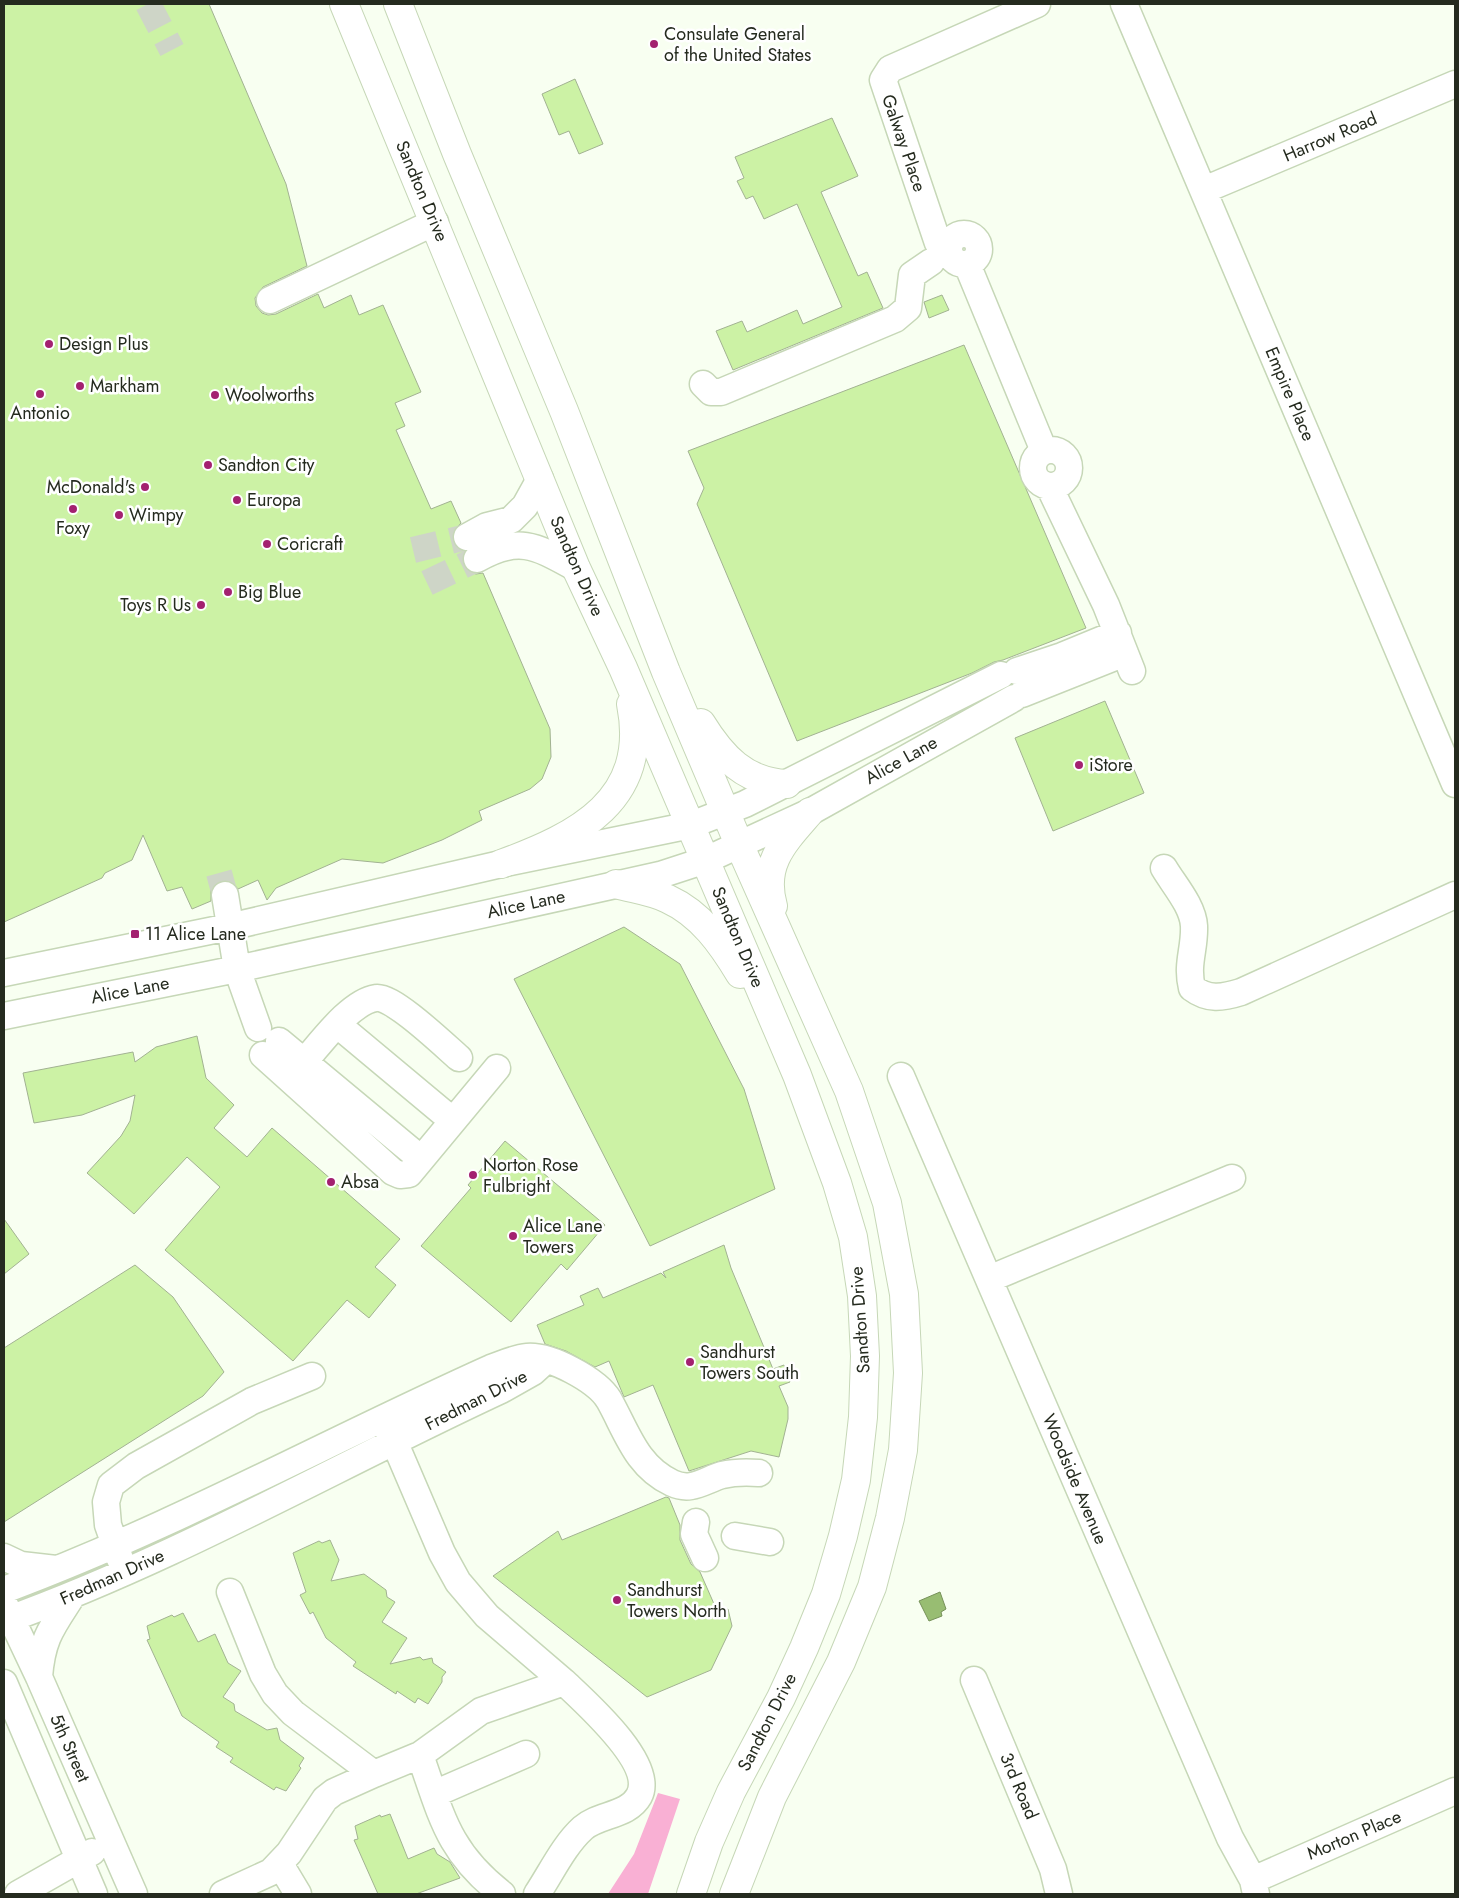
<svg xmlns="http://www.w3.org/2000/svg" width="1459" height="1898" viewBox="0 0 1459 1898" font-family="Jost,sans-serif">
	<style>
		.green { fill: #f9b0d4 }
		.water { fill: #98bd72; stroke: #769159 }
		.building { fill: #ccf2a5; stroke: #a2b292 }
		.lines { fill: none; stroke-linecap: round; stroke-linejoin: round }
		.minor-tunnel { stroke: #ced5c7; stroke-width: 26; stroke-dasharray: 26 13; stroke-linecap: butt }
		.minor-casing { stroke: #c6d7b7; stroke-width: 29 }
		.major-casing { stroke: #c6d7b7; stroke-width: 30 }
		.minor { stroke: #fff; stroke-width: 26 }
		.major { stroke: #fff; stroke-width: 28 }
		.poi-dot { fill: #a32170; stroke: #fff; stroke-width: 2 }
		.labels { text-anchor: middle; stroke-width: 5; stroke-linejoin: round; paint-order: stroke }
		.poi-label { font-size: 18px; fill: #252b1f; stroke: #fff; text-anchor: start }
		.street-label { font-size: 18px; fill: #252b1f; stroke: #fff }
	</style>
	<rect width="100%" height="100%" fill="#f8fff1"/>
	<path class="green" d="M 658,1793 L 680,1799 L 648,1894 L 608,1894 L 634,1854 Z"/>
	<path class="water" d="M 940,1592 L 946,1609 L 941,1612 L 942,1616 L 929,1621 L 919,1601 Z"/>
	<path class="building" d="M 4,4 L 209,4 L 286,184 L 307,266 L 263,287 L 255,298 L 256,306 L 262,313 L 268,315 L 276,314 L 318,294 L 324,308 L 351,295 L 359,315 L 383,305 L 421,392 L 395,403 L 405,426 L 396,430 L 431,509 L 451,501 L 461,523 L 454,530 L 452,536 L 454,544 L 464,551 L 463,565 L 468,571 L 476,574 L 483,573 L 550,729 L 551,757 L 542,779 L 530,789 L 479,811 L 482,820 L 442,840 L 383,863 L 342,859 L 276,888 L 267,900 L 258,880 L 238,889 L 231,881 L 222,880 L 215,884 L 211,889 L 211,901 L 192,909 L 182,887 L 167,891 L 143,835 L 132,860 L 105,873 L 102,878 L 4,922 Z
		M 575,79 L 603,144 L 579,154 L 569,131 L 559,135 L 542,94 Z
		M 832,118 L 858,176 L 821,192 L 858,276 L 867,272 L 883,308 L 733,370 L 716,331 L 742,321 L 747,332 L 797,310 L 803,324 L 842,307 L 797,204 L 764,219 L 753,196 L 746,199 L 737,181 L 744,178 L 735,157 Z
		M 942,295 L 949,310 L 929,318 L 924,302 Z
		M 964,345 L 1086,628 L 1003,660 L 994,662 L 972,673 L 797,741 L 697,504 L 704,488 L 688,451 Z
		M 1105,701 L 1144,793 L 1053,831 L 1015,738 Z
		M 624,927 L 680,964 L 744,1089 L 775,1189 L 650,1246 L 514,979 Z
		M 197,1036 L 206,1078 L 234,1105 L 214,1128 L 247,1157 L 272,1128 L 400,1239 L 375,1267 L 396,1285 L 369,1318 L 347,1300 L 293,1361 L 165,1250 L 220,1187 L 187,1157 L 134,1214 L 87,1173 L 121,1136 L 130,1121 L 135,1095 L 82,1115 L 34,1123 L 23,1073 L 133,1052 L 135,1062 L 156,1047 Z
		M 505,1141 L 605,1225 L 567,1270 L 561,1264 L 511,1322 L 421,1246 L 471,1188 L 468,1185 Z
		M 4,1219 L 29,1254 L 4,1274 Z
		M 724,1245 L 731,1268 L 773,1369 L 784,1365 L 790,1382 L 779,1386 L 788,1407 L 788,1419 L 779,1457 L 751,1451 L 689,1471 L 653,1385 L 624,1397 L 609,1361 L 595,1367 L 566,1351 L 545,1344 L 537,1325 L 584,1305 L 580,1296 L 598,1288 L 603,1298 L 661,1273 L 666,1278 L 663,1272 Z
		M 135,1265 L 173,1297 L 224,1372 L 203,1396 L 4,1522 L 4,1348 Z
		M 666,1497 L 669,1498 L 680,1525 L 680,1540 L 691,1564 L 700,1572 L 718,1613 L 728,1609 L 732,1626 L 711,1670 L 647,1697 L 493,1576 L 558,1531 L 562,1540 Z
		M 330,1540 L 339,1560 L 331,1581 L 364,1574 L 386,1590 L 387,1597 L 395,1602 L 382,1622 L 407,1638 L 390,1664 L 420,1657 L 423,1660 L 432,1658 L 433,1663 L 446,1672 L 442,1677 L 442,1682 L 428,1704 L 418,1698 L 415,1703 L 397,1691 L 396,1694 L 353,1666 L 356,1662 L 326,1638 L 313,1612 L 310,1614 L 300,1595 L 306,1592 L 293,1553 L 319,1541 L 322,1543 Z
		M 183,1613 L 198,1642 L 215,1634 L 228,1663 L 241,1671 L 223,1697 L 234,1704 L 235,1711 L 267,1730 L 277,1728 L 280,1740 L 304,1758 L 299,1766 L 301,1768 L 286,1791 L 276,1787 L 274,1790 L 230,1762 L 233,1758 L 216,1747 L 219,1742 L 182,1716 L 147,1640 L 150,1639 L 147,1626 L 172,1615 L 174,1617 Z
		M 390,1814 L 408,1859 L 434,1848 L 437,1854 L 450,1862 L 460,1878 L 416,1894 L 378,1894 L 354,1840 L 358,1839 L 355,1826 L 380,1815 L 381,1817 Z"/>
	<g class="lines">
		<path class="minor-tunnel" d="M 148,4 L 172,50
			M 413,550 L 467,537
			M 427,583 L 477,559
			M 219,873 L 225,895"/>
		<defs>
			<path id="minor" d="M 1124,4 L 1455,784
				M 1204,190 L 1455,84
				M949 249a15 15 0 1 1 30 0a15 15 0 1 1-30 0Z
				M 949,251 L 938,243 L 883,80 L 890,69 L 1037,4
				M 967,264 L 1044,451
				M 270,300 L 435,222
				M 703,384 L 711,392 L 721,392 L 895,319 L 908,308 L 912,275 L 931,262
				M1033 468a18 18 0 1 1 36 0a18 18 0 1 1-36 0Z
				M 1049,486 L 1106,605 L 1132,671
				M 467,537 L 487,526 L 511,520 L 525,506 L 540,479
				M 477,559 C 519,535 536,546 576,568
				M 1017,671 L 1062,656 L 1118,633
				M 1022,694 L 1125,653
				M 1164,868 C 1174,885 1193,906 1194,926 C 1195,949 1186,964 1192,988 C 1208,1000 1222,998 1241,992 L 1455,895
				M 225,895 L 237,969 L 258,1028
				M 4,973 L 229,927 L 501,864 L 691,825 L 745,804 L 1001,675
				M 4,1016 L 237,969 L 660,875 L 706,860 L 810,812 L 1014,698
				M 338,1025 L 453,1121
				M 279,1041 L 421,1159
				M 263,1055 L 393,1172 L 400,1175 L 409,1174 L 497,1068
				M 304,1062 C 321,1043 350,1002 376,998 C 392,995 444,1045 459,1058
				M 901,1076 L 1230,1838 L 1253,1880 L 1256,1894
				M 989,1279 L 1232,1178
				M 696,1522 L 694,1534 L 705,1558
				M 735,1536 L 770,1542
				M 4,1557 L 21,1565 L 56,1569
				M 120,1559 L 108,1525 L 106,1502 L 111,1485 L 136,1466 L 252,1401 L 312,1376
				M 4,1590 C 171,1528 328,1441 491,1368 C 502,1364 515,1358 527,1357 C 550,1355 597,1380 609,1400 C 627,1432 636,1466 672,1483 C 691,1492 703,1481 722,1475 C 735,1472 746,1472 759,1473
				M 230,1592 L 263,1674 L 275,1694 L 293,1713 L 374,1774 L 420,1755 L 481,1711 L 564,1682 L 487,1616 L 458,1582 L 442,1553 L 394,1441 L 382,1420
				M 4,1603 L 39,1677 L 134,1894
				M 4,1621 C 176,1559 335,1467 501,1390 L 533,1372 L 545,1361
				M 39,1677 C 42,1638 52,1627 72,1596
				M 974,1680 L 1053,1869 L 1059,1894
				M 4,1683 L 94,1894
				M 420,1755 C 442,1817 448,1852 502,1894
				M 434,1794 L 526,1754
				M 280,1864 L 298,1894
				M 1253,1880 L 1455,1791
				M 18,1894 L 92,1852
				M 223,1894 L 271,1872 L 289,1853 L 325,1799 L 334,1792 L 374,1774
				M 537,1894 C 551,1873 564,1845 583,1828 C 599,1814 628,1816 639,1796 C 656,1764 585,1702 564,1682"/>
			<path id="major" d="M 344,4 L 576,568 L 623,668 L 797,1075 L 837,1183 L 853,1237 L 862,1296 L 865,1356 L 863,1417 L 856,1480 L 843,1536 L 826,1594 L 804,1648 L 781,1698 L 731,1792 L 709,1842 L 691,1894
				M 398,4 L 457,154 L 564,411 L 666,672 L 739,844 L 849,1091 L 887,1203 L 904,1294 L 908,1373 L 903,1450 L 890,1518 L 872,1587 L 841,1662 L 772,1797 L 734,1894
				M 701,723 C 722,757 745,782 787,784
				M 501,864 C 578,836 650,800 631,704
				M 616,884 C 633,889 652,891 668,899 C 701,914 722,944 740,974
				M 773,906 C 761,864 784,842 810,812"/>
		</defs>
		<use href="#minor" class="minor-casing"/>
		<use href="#major" class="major-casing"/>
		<use href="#minor" class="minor"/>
		<use href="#major" class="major"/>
	</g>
	<g class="poi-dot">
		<circle cx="654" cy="44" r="5"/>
		<circle cx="49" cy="344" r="5"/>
		<circle cx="80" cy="386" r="5"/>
		<circle cx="40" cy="394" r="5"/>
		<circle cx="215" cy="395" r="5"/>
		<circle cx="208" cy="465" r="5"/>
		<circle cx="145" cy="487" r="5"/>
		<circle cx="237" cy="500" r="5"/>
		<circle cx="73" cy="509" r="5"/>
		<circle cx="119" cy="515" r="5"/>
		<circle cx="267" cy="544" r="5"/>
		<circle cx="228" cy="592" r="5"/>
		<circle cx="201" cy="605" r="5"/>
		<circle cx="1079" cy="765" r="5"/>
		<rect x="130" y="929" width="10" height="10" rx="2.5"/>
		<circle cx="473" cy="1175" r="5"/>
		<circle cx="331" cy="1182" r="5"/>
		<circle cx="513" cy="1236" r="5"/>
		<circle cx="690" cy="1362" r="5"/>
		<circle cx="617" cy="1600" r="5"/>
	</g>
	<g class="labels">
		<g class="poi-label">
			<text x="664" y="40">Consulate General<tspan x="664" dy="21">of the United States</tspan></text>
			<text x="59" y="350">Design Plus</text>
			<text x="90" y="392">Markham</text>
			<text x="225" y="401">Woolworths</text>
			<text x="40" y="419" text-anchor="middle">Antonio</text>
			<text x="218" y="471">Sandton City</text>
			<text x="135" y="493" text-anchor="end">McDonald's</text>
			<text x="247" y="506">Europa</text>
			<text x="129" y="521">Wimpy</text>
			<text x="73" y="534" text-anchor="middle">Foxy</text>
			<text x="277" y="550">Coricraft</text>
			<text x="238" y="598">Big Blue</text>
			<text x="191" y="611" text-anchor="end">Toys R Us</text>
			<text x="1089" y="771">iStore</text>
			<text x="145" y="940">11 Alice Lane</text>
			<text x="483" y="1171">Norton Rose<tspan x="483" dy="21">Fulbright</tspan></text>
			<text x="341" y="1188">Absa</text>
			<text x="523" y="1232">Alice Lane<tspan x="523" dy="21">Towers</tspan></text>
			<text x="700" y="1358">Sandhurst<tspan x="700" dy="21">Towers South</tspan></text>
			<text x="627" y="1596">Sandhurst<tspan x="627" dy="21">Towers North</tspan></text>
		</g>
		<g class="street-label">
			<text transform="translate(1330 137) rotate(-23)" y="6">Harrow Road</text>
			<text transform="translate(904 143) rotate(71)" y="6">Galway Place</text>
			<text transform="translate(422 191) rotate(67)" y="6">Sandton Drive</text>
			<text transform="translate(1290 394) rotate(67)" y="6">Empire Place</text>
			<text transform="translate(577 566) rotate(66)" y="6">Sandton Drive</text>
			<text transform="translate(901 760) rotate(-29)" y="6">Alice Lane</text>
			<text transform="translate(526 904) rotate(-12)" y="6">Alice Lane</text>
			<text transform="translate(738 937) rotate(67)" y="6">Sandton Drive</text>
			<text transform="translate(130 990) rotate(-11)" y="6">Alice Lane</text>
			<text transform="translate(860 1320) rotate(-94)" y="6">Sandton Drive</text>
			<text transform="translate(476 1400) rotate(-27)" y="6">Fredman Drive</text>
			<text transform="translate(1075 1479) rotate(67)" y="6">Woodside Avenue</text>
			<text transform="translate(112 1577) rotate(-24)" y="6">Fredman Drive</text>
			<text transform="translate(767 1722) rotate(-63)" y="6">Sandton Drive</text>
			<text transform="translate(70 1748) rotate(66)" y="6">5th Street</text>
			<text transform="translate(1019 1786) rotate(67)" y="6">3rd Road</text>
			<text transform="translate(1354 1835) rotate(-23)" y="6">Morton Place</text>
		</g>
	</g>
	<rect width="1459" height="1898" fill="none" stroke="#252b1f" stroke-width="10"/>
</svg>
